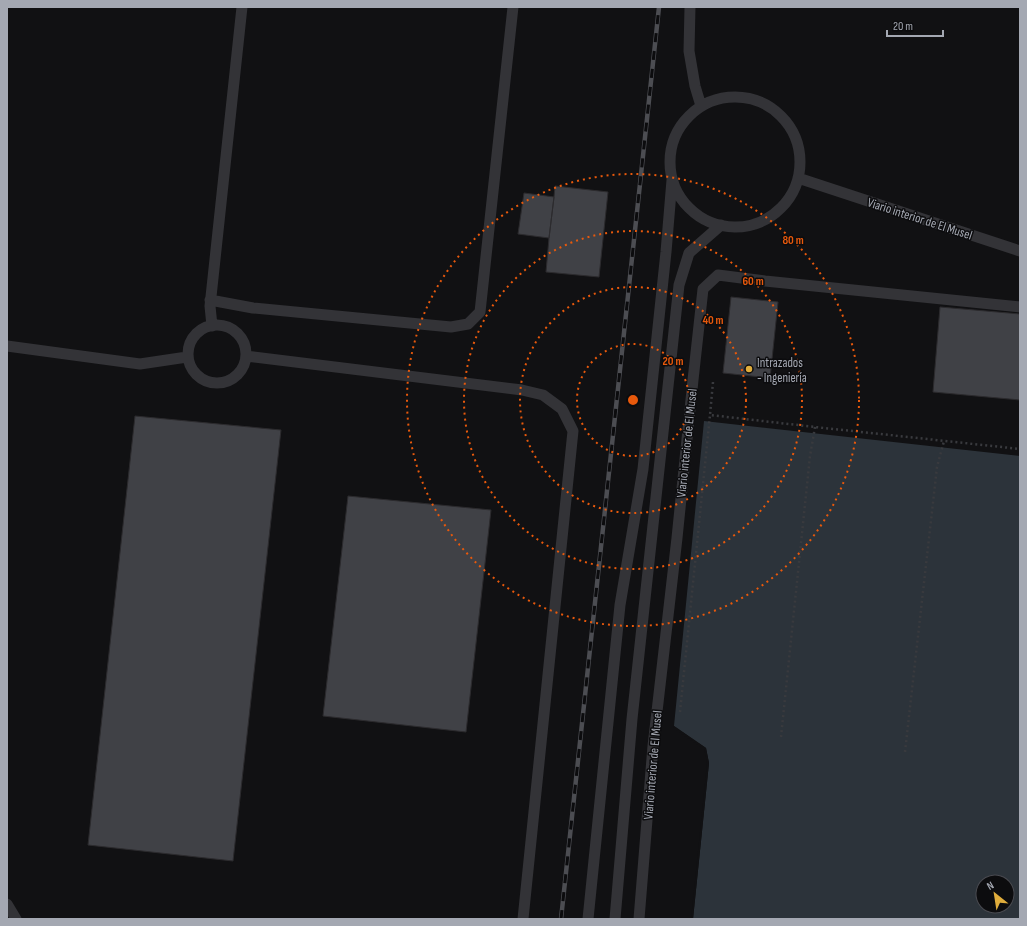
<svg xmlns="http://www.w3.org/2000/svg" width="1027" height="926" viewBox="0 0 1027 926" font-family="'Sofia Sans Condensed',sans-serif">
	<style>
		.water { fill: #2c333a; fill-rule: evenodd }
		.pier { fill: #111113 }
		.building { fill: #404146; stroke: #2c2b2e }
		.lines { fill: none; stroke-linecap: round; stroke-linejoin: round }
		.path { stroke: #393a3e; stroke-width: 2.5; stroke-dasharray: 2 3; stroke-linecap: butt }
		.service { stroke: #333337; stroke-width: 11 }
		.rail-casing { stroke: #4c4d52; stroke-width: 4.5 }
		.rail { stroke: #0c0c0e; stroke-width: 3; stroke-dasharray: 9; stroke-linecap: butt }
		.ring { fill: none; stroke: #e8590c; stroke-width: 2; stroke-dasharray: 2 4 }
		.poi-dot { fill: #e0ad3c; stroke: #0c0c0e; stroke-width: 1.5 }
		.labels { text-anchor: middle; stroke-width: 3; stroke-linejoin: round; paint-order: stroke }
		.street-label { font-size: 13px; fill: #a4a8b2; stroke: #0c0c0e }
		.poi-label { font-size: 13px; fill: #a4a8b2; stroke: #0c0c0e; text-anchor: start }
		.centre { fill: #e8590c; stroke: #0c0c0e; stroke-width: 2 }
		.ring-label { font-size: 12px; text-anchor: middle; font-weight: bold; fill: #e8590c; stroke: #0c0c0e; stroke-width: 3; stroke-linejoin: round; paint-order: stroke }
	</style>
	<rect width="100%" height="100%" fill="#111113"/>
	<path class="water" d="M 704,421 L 1020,456 L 1020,919 L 693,919 L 709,763 L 706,748 L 674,726 ZM 983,882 L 1007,882 L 1007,906 L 983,906 Z"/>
	<path class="pier" d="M 674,726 L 706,748 L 709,763 L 693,919 L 691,919 L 707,763 L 704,749 L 673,728 Z"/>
	<path class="building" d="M 555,186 L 608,192 L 599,277 L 546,272 L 549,238 L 554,197 Z
		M 524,193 L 554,197 L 549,238 L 518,234 Z
		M 731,297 L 778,302 L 770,378 L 723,373 Z
		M 940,307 L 1020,314 L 1020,400 L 933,392 Z
		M 135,416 L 281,430 L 233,861 L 88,845 Z
		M 348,496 L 491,510 L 466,732 L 323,716 Z"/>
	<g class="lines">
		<path class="path" d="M 713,382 L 710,415 L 815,427 L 1020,449
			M 680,712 L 710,415
			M 781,737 L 810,456 L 815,427
			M 905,752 L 937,467 L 944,441"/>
		<path class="service" d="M 690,7 L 689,51 L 695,86 L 701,106
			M670 162a65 65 0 1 1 130 0a65 65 0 1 1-130 0Z
			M 798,178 L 1020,251
			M 210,300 L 253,308 L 451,327 L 468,324 L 480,312 L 513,7
			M188 354a29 29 0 1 1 58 0a29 29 0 1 1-58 0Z
			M 212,326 L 210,306 L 242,7
			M 7,346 L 140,364 L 187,357
			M 246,356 L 522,390 L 543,395 L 562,409 L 573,431 L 523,919
			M 7,904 L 16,919
			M 588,919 L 620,605 L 643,469 L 666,252 L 672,180
			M 615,919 L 632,719 L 679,285 L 689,253 L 721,225
			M 639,919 L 653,746 L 677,538 L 693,380 L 703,289 L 718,275 L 765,281 L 1020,307"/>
		<defs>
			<path id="rail" d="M 561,919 L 659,7"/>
		</defs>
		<use href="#rail" class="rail-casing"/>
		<use href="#rail" class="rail"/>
	</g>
	<g class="ring">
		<circle cx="633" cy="400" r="56"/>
		<circle cx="633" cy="400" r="113"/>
		<circle cx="633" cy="400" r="169"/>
		<circle cx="633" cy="400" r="226"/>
	</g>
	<circle class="poi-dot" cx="749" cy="369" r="4"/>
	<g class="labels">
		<g class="street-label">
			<text transform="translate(920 218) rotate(18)" y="5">Viario interior de El Musel</text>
			<text transform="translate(686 443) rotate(-84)" y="5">Viario interior de El Musel</text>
			<text transform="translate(652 765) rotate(-85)" y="5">Viario interior de El Musel</text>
		</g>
		<g class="poi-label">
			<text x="757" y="367">Intrazados<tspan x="757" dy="15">- Ingeniería</tspan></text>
		</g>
	</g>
	<circle cx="633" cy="400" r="6" class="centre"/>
	<g class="ring-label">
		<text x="793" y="244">80 m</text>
		<text x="753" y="285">60 m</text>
		<text x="713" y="324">40 m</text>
		<text x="673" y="365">20 m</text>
	</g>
	<rect width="1027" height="926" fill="none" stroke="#a4a8b2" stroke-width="16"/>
	<g transform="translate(995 894) rotate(330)"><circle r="19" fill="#0c0c0e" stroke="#494a50"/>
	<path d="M0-3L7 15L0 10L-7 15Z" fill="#e0ad3c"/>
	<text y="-6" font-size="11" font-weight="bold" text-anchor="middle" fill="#a4a8b2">N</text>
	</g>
	<path d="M887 30v6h56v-6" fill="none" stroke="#a4a8b2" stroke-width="2"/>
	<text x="893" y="30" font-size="12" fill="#a4a8b2" stroke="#0c0c0e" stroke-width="3" paint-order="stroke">20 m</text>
</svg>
